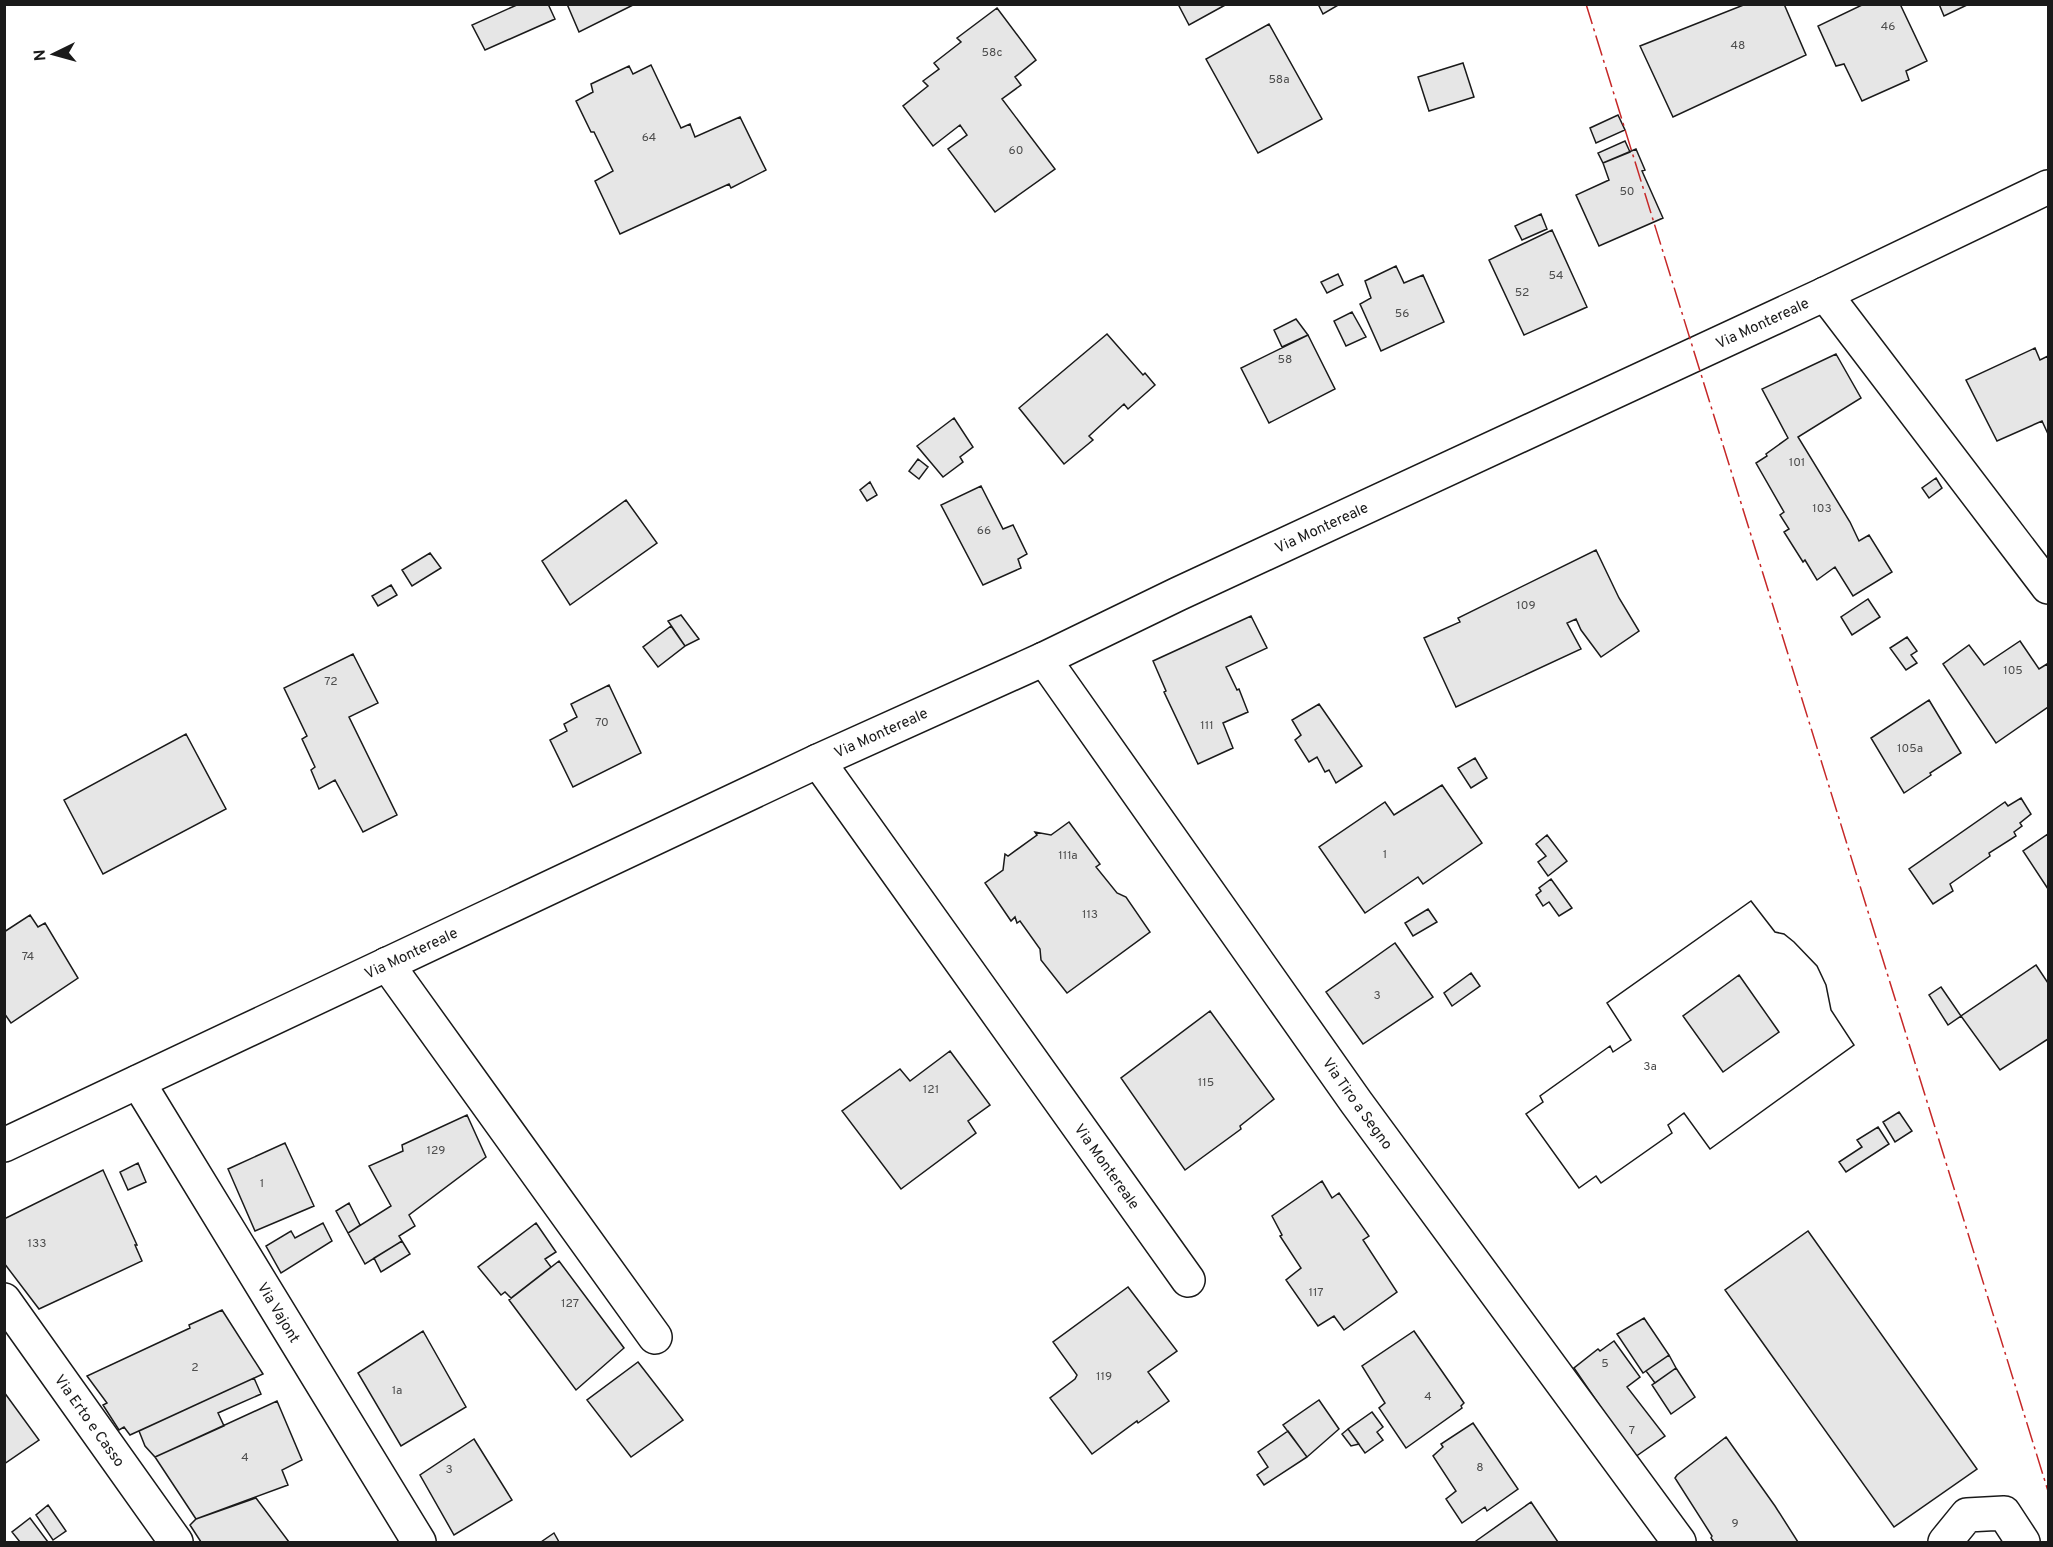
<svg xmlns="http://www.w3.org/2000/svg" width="2053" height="1547" viewBox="0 0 2053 1547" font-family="Overpass,sans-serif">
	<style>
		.building { fill: #e6e6e6; stroke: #1a1a1a; stroke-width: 1.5; fill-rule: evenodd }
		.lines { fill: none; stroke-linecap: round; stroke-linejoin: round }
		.minor-casing { stroke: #1a1a1a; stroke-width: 36 }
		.major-casing { stroke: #1a1a1a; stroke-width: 36 }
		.minor { stroke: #fff; stroke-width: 33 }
		.major { stroke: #fff; stroke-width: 33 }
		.power { stroke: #c62828; stroke-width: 1.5; stroke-dasharray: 21 4.5 3 4.5; stroke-linecap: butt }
		.labels { text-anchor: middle; stroke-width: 4.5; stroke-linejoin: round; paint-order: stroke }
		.number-label { font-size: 12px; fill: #4d4d4d }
		.street-label { font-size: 15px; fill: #1a1a1a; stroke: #fff }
	</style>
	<rect width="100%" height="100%" fill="#fff"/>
	<path class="building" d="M 519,4 L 548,4 L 555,19 L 485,50 L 472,25 Z
		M 567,4 L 635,4 L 579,32 Z
		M 1178,4 L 1227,4 L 1189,25 Z
		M 1318,4 L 1340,4 L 1323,14 Z
		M 1746,4 L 1784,4 L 1806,55 L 1673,117 L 1640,46 Z
		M 1864,4 L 1900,4 L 1927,61 L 1906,71 L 1909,80 L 1862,101 L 1844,64 L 1836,66 L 1818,26 Z
		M 1939,4 L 1969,4 L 1944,16 Z
		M 997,8 L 1036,60 L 1015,77 L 1021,85 L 1002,99 L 1055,169 L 995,212 L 948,149 L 967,135 L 960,125 L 933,146 L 903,106 L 928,86 L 923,81 L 939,69 L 934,63 L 961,42 L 957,38 Z
		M 1269,24 L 1322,119 L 1258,153 L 1206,59 Z
		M 1463,63 L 1474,97 L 1429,111 L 1418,77 Z
		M 651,65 L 681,128 L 690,124 L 695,137 L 740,117 L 766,170 L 731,188 L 729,184 L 620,234 L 595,181 L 613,171 L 594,132 L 591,132 L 576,101 L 593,92 L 591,84 L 629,66 L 633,74 Z
		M 1618,115 L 1625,130 L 1596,143 L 1590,128 Z
		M 1625,141 L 1630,152 L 1603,163 L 1598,153 Z
		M 1636,149 L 1645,170 L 1642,171 L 1663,218 L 1599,246 L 1576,195 L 1609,180 L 1603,163 Z
		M 1541,214 L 1547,229 L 1522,240 L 1515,226 Z
		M 1552,230 L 1587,307 L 1524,335 L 1489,260 Z
		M 1396,266 L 1404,283 L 1423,275 L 1444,322 L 1381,351 L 1360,304 L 1371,298 L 1365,281 Z
		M 1338,274 L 1343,285 L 1327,293 L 1321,282 Z
		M 1352,312 L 1366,337 L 1346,346 L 1334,321 Z
		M 1296,319 L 1308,335 L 1282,347 L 1274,330 Z
		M 1107,334 L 1143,375 L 1145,373 L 1155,385 L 1128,409 L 1124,404 L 1089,436 L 1093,440 L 1064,464 L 1019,408 Z
		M 1308,335 L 1335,389 L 1269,423 L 1241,368 Z
		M 2035,348 L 2040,360 L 2048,356 L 2048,434 L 2042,421 L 1997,441 L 1966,380 Z
		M 1836,354 L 1861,398 L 1798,437 L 1850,522 L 1859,541 L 1869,535 L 1892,572 L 1853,596 L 1835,567 L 1817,580 L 1805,560 L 1803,562 L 1784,532 L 1789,529 L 1780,515 L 1784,512 L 1756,463 L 1767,456 L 1766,454 L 1788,438 L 1762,389 Z
		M 954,418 L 973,447 L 960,457 L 963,462 L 943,477 L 917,446 Z
		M 918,459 L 928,467 L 919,479 L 909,471 Z
		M 1936,478 L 1942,488 L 1929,498 L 1922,488 Z
		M 870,482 L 877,495 L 867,501 L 860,490 Z
		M 981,486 L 1003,529 L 1013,525 L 1027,554 L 1018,559 L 1021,568 L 983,585 L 941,505 Z
		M 626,500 L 657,543 L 570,605 L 542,561 Z
		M 1596,550 L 1619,598 L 1639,631 L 1601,657 L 1581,630 L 1576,619 L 1567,623 L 1581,649 L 1456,707 L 1424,638 L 1460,622 L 1458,618 Z
		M 430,553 L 441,568 L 412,586 L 402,570 Z
		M 391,585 L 397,595 L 378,606 L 372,596 Z
		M 1868,599 L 1880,617 L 1852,635 L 1841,617 Z
		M 681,615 L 699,639 L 685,646 L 668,621 Z
		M 1251,616 L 1267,648 L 1226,667 L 1237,690 L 1239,689 L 1248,712 L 1223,723 L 1233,748 L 1198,764 L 1164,692 L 1166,691 L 1153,661 Z
		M 671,626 L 685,646 L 658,667 L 643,647 Z
		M 1907,637 L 1917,651 L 1911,655 L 1917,663 L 1906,670 L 1890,648 Z
		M 2020,641 L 2039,669 L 2047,664 L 2048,667 L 2048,707 L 1996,743 L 1943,664 L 1969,645 L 1984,665 Z
		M 353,654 L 378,703 L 349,717 L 397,815 L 363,832 L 335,780 L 319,789 L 311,770 L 315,767 L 302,739 L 307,736 L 284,688 Z
		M 609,685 L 641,753 L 573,787 L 550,740 L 567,731 L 564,724 L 577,717 L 571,704 Z
		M 1929,700 L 1961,753 L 1930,773 L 1931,775 L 1904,793 L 1871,738 Z
		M 1319,704 L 1362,766 L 1336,783 L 1329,770 L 1325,772 L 1317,757 L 1309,762 L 1295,740 L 1301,735 L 1292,720 Z
		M 186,734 L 226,809 L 103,874 L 64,800 Z
		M 1475,758 L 1487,778 L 1471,788 L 1458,768 Z
		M 1442,785 L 1482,843 L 1423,884 L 1418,877 L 1365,913 L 1319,847 L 1385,802 L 1394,815 Z
		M 2021,798 L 2031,814 L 2020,823 L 2022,826 L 2014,832 L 2016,836 L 1989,853 L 1990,856 L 1950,884 L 1953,891 L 1933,904 L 1909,869 L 2005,802 L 2008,806 Z
		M 1069,822 L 1100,864 L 1096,867 L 1117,893 L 1126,897 L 1150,932 L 1067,993 L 1041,960 L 1040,949 L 1020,921 L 1017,923 L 1015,917 L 1011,921 L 985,883 L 1003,870 L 1005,854 L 1008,856 L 1037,835 L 1035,832 L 1051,835 Z
		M 2048,834 L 2048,889 L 2023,851 Z
		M 1547,835 L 1567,861 L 1548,876 L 1538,862 L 1546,856 L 1536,844 Z
		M 1551,879 L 1572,908 L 1559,916 L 1549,902 L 1543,906 L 1536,895 L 1541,891 L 1539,888 Z
		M 1751,901 L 1775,932 L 1784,934 L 1794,942 L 1817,966 L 1826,985 L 1831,1010 L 1854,1045 L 1710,1149 L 1684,1113 L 1668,1125 L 1672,1133 L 1601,1183 L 1596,1176 L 1579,1188 L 1526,1114 L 1543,1102 L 1540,1096 L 1610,1046 L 1613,1052 L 1631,1040 L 1607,1003 ZM 1739,975 L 1779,1032 L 1723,1072 L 1683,1016 Z
		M 1751,901 L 1775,932 L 1784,934 L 1794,942 L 1817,966 L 1826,985 L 1831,1010 L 1854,1045 L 1710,1149 L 1684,1113 L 1668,1125 L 1672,1133 L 1601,1183 L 1596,1176 L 1579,1188 L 1526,1114 L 1543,1102 L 1540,1096 L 1610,1046 L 1613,1052 L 1631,1040 L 1607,1003 Z
		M 1428,909 L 1437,922 L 1413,936 L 1405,923 Z
		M 30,915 L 38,927 L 45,923 L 78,978 L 11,1023 L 4,1013 L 4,932 Z
		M 1395,943 L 1433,997 L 1363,1044 L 1326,992 Z
		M 2036,965 L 2048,983 L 2048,1039 L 2000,1070 L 1961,1016 Z
		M 1471,973 L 1480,986 L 1452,1006 L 1444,993 Z
		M 1941,987 L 1961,1016 L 1948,1025 L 1929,995 Z
		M 1210,1011 L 1274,1099 L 1240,1126 L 1241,1129 L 1185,1170 L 1121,1078 Z
		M 950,1051 L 990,1105 L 968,1121 L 976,1133 L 901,1189 L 842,1111 L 900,1069 L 910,1081 Z
		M 1899,1112 L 1912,1131 L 1895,1142 L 1883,1122 Z
		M 467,1115 L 486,1157 L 409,1215 L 415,1226 L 399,1236 L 402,1241 L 365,1264 L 348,1233 L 391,1206 L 369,1166 L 403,1151 L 402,1145 Z
		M 1878,1127 L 1889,1144 L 1846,1172 L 1839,1162 L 1862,1147 L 1857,1140 Z
		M 285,1143 L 314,1206 L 255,1231 L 228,1169 Z
		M 138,1163 L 146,1182 L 128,1190 L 120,1172 Z
		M 103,1170 L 137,1245 L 135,1245 L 142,1261 L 39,1309 L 4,1263 L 4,1219 Z
		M 1322,1181 L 1332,1198 L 1339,1193 L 1369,1236 L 1363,1240 L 1397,1292 L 1344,1330 L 1334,1316 L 1318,1326 L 1286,1280 L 1301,1268 L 1280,1236 L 1282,1235 L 1272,1216 Z
		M 349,1203 L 360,1225 L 348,1233 L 336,1211 Z
		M 323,1223 L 332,1241 L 281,1273 L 266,1246 L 291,1231 L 295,1238 Z
		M 536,1223 L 556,1252 L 545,1259 L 551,1267 L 511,1298 L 505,1292 L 501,1295 L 478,1267 Z
		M 1808,1231 L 1977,1469 L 1894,1527 L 1725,1290 Z
		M 402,1241 L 410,1254 L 381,1272 L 374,1258 Z
		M 559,1261 L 624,1348 L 576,1390 L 509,1300 Z
		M 1128,1287 L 1177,1351 L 1148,1372 L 1169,1401 L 1138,1423 L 1137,1421 L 1092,1454 L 1050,1398 L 1075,1379 L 1077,1375 L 1053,1342 Z
		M 222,1310 L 263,1374 L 130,1435 L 124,1427 L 119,1430 L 103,1405 L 107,1403 L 87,1376 L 190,1328 L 189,1325 Z
		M 1644,1318 L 1669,1355 L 1643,1373 L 1617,1334 Z
		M 423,1331 L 466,1407 L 401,1446 L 358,1373 Z
		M 1414,1331 L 1464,1403 L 1461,1406 L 1462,1408 L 1406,1448 L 1379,1408 L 1385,1403 L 1362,1366 Z
		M 1614,1341 L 1640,1377 L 1627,1387 L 1665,1436 L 1635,1457 L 1574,1368 L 1598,1349 L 1600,1351 Z
		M 1669,1355 L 1676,1368 L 1655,1383 L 1646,1371 Z
		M 638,1362 L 683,1420 L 631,1457 L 587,1400 Z
		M 1676,1368 L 1695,1397 L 1671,1414 L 1652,1385 Z
		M 254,1378 L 261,1394 L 218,1413 L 224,1426 L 155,1457 L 145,1446 L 139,1431 Z
		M 4,1392 L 39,1440 L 4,1464 Z
		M 1319,1400 L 1339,1429 L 1307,1457 L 1283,1425 Z
		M 277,1401 L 302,1460 L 282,1470 L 288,1485 L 196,1519 L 155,1457 Z
		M 1372,1412 L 1383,1427 L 1377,1432 L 1383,1440 L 1365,1453 L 1348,1429 Z
		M 1473,1423 L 1518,1489 L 1487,1511 L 1485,1507 L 1462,1523 L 1446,1499 L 1456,1491 L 1433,1456 L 1443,1447 L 1441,1444 Z
		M 1348,1429 L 1359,1444 L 1351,1446 L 1342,1434 Z
		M 1288,1431 L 1307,1457 L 1264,1485 L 1257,1475 L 1268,1467 L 1258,1452 Z
		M 1726,1437 L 1775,1506 L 1798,1542 L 1714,1542 L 1711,1538 L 1712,1536 L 1675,1478 L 1677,1475 Z
		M 474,1439 L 512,1500 L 454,1535 L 420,1475 Z
		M 256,1498 L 289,1542 L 201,1542 L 190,1525 L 196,1519 Z
		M 1531,1502 L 1558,1542 L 1477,1542 L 1476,1541 Z
		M 48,1505 L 66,1531 L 53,1540 L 36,1515 Z
		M 30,1518 L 48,1542 L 20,1542 L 12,1532 Z
		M 554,1533 L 559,1542 L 541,1542 Z"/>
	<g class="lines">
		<defs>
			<g id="minor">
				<path d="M 1825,294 L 2048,587"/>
				<path id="s1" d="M 1044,659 L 1356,1102 L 1679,1542"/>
				<path id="s2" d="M 818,761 L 1188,1280"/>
				<path d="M 387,964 L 655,1337"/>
				<path id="s3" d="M 138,1082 L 419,1542"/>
				<path id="s4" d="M 4,1300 L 176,1542"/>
				<path d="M 1945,1542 L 1967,1515 L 2004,1513 L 2023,1542"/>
			</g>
			<g id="major">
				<path id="s5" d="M 4,1145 L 818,761 L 1044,659 L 1178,594 L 1825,294 L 2048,187"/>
			</g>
		</defs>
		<use href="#minor" class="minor-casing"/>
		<use href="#major" class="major-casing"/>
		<use href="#minor" class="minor"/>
		<use href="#major" class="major"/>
		<path class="power" d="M 1586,4 L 2048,1491"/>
	</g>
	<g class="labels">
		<g class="number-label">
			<text x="1888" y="30">46</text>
			<text x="1738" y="49">48</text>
			<text x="992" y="56">58c</text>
			<text x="1279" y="83">58a</text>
			<text x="649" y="141">64</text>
			<text x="1016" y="154">60</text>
			<text x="1627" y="195">50</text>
			<text x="1556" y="279">54</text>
			<text x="1522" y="296">52</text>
			<text x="1402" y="317">56</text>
			<text x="1285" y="363">58</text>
			<text x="1797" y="466">101</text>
			<text x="1822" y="512">103</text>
			<text x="984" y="534">66</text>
			<text x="1526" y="609">109</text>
			<text x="2013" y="674">105</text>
			<text x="331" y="685">72</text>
			<text x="602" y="726">70</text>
			<text x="1207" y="729">111</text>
			<text x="1910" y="752">105a</text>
			<text x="1385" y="858">1</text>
			<text x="1068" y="859">111a</text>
			<text x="1090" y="918">113</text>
			<text x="28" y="960">74</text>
			<text x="1377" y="999">3</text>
			<text x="1650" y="1070">3a</text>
			<text x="1206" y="1086">115</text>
			<text x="931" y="1093">121</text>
			<text x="436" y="1154">129</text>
			<text x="262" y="1187">1</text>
			<text x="37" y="1247">133</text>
			<text x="1316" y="1296">117</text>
			<text x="570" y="1307">127</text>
			<text x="1605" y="1367">5</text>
			<text x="195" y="1371">2</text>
			<text x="1104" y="1380">119</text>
			<text x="397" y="1394">1a</text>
			<text x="1428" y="1400">4</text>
			<text x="1632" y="1434">7</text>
			<text x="245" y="1461">4</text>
			<text x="1480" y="1471">8</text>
			<text x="449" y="1473">3</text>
			<text x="1735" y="1527">9</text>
		</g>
		<g class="street-label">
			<text dy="5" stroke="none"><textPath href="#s5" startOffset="1941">Via Montereale</textPath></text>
			<text dy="5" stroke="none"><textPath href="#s5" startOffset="1455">Via Montereale</textPath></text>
			<text dy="5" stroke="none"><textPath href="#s5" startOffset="969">Via Montereale</textPath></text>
			<text dy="5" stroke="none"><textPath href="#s5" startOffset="450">Via Montereale</textPath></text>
			<text dy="5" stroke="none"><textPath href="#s1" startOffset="544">Via Tiro a Segno</textPath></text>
			<text dy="5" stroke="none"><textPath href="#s2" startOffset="498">Via Montereale</textPath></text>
			<text dy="5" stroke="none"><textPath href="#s3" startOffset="270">Via Vajont</textPath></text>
			<text dy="5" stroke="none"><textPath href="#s4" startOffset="148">Via Erto e Casso</textPath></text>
		</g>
	</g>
	<rect width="2053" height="1547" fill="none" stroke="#1a1a1a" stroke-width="12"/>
	<g transform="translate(54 54) rotate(265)" stroke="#ffffff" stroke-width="4.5" paint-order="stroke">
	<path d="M0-4.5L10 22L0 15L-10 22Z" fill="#1a1a1a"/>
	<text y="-9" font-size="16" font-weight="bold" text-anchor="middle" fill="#1a1a1a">N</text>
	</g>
</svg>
